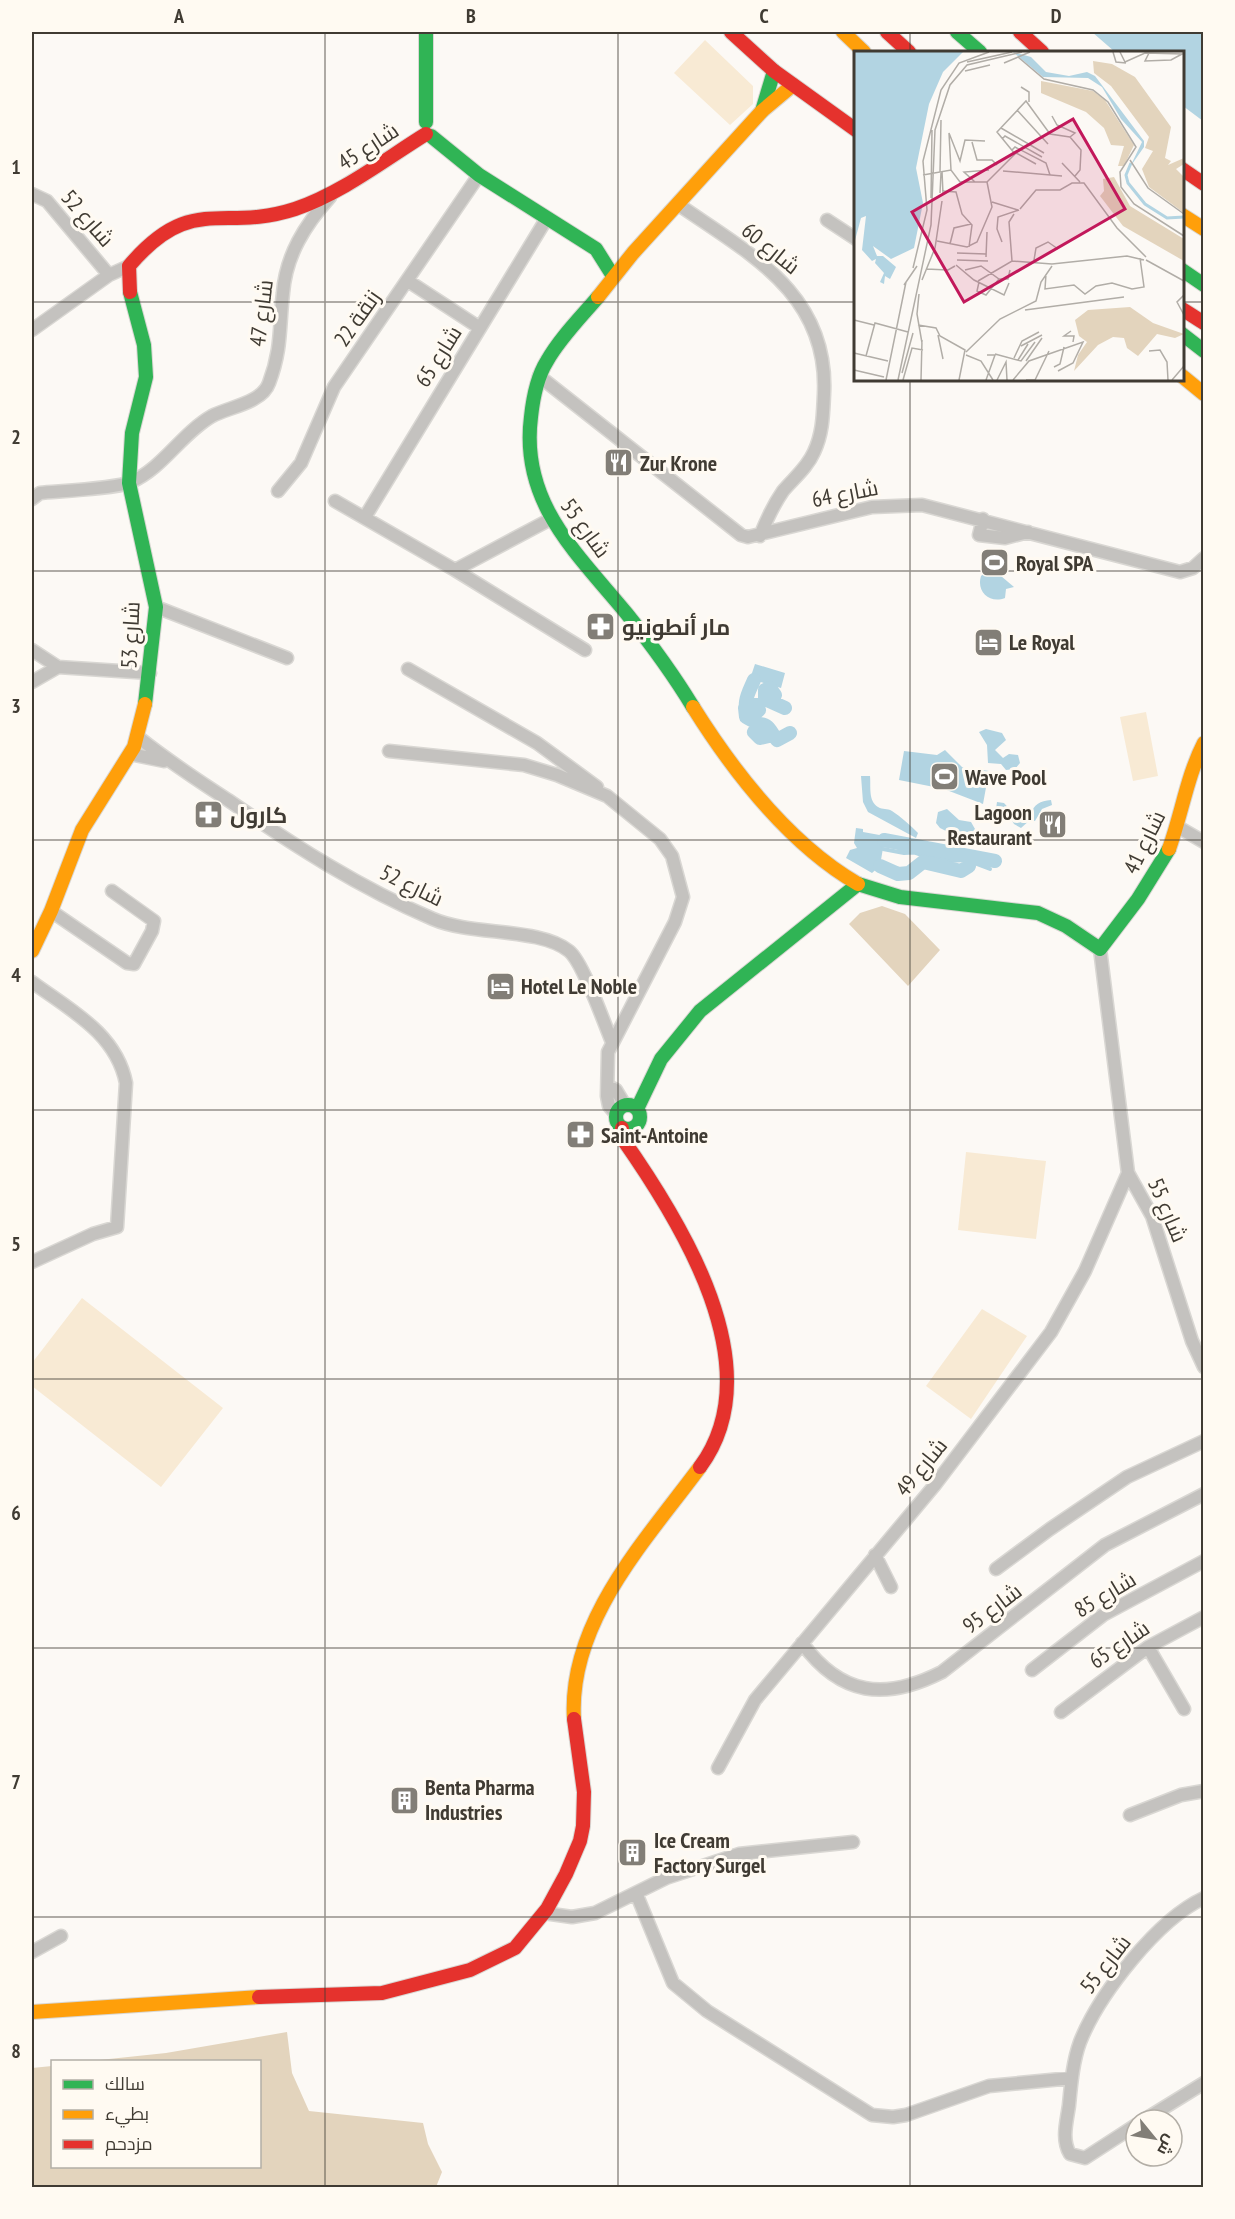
<svg xmlns="http://www.w3.org/2000/svg" width="1235" height="2219" viewBox="0 0 1235 2219" font-family="'PT Sans Narrow',Cairo,sans-serif">
	<style>
		.green { fill: #f8ead4 }
		.forest { fill: #e3d4bd }
		.water { fill: #b2d4e2 }
		.lines { fill: none; stroke-linecap: round; stroke-linejoin: round }
		.stream { stroke: #b2d4e2; stroke-width: 4 }
		.canal { stroke: #b2d4e2; stroke-width: 14 }
		.street-casing { stroke: #d9d7d3; stroke-width: 15 }
		.fast-casing { stroke: #d9d7d3; stroke-width: 16 }
		.slow-casing { stroke: #d9d7d3; stroke-width: 16 }
		.jam-casing { stroke: #d9d7d3; stroke-width: 16 }
		.street { stroke: #c4c2bf; stroke-width: 12 }
		.fast { stroke: #30b455; stroke-width: 14 }
		.slow { stroke: #ff9f0a; stroke-width: 14 }
		.jam { stroke: #e5322d; stroke-width: 14 }
		.grid { fill: none; stroke: #403b33; stroke-width: 1.5; stroke-opacity: 0.55 }
		.labels { text-anchor: middle; stroke-width: 6; stroke-linejoin: round; paint-order: stroke }
		.street-label { font-size: 22px; fill: #403b33; stroke: #fffaf2 }
		.poi-label { font-size: 22px; font-weight: bold; fill: #403b33; stroke: #fffaf2; text-anchor: start }
		.inset-river { fill: none; stroke: #b2d4e2; stroke-width: 3 }
		.inset-road { fill: none; stroke: #b1ada7; stroke-width: 1.5 }
		.view { fill: #c2185b; fill-opacity: 0.15; stroke: #c2185b; stroke-width: 3 }
		.inset-edge { fill: none; stroke: #403b33; stroke-width: 3 }
		.neatline { fill: none; stroke: #403b33; stroke-width: 2 }
		.grid-label { font-size: 20px; text-anchor: middle; font-weight: bold; fill: #403b33 }
	</style>
	<rect width="100%" height="100%" fill="#fcf9f5"/>
	<path class="green" d="M 705,40 L 753,86 L 753,104 L 730,125 L 674,73 Z
		M 1146,712 L 1158,776 L 1133,781 L 1120,717 Z
		M 966,1152 L 1046,1161 L 1036,1239 L 958,1230 Z
		M 82,1298 L 223,1408 L 161,1487 L 32,1386 L 32,1363 Z
		M 982,1309 L 1027,1336 L 971,1419 L 926,1386 Z"/>
	<path class="forest" d="M 882,906 L 905,914 L 940,950 L 908,986 L 849,924 L 860,913 Z
		M 287,2032 L 292,2073 L 309,2111 L 423,2123 L 428,2144 L 442,2172 L 436,2187 L 32,2187 L 32,2068 L 52,2066 L 52,2166 L 260,2166 L 260,2062 L 90,2061 L 166,2053 Z"/>
	<path class="water" d="M 1092,32 L 1203,32 L 1203,121 L 1183,106 L 1182,52 L 1115,52 Z
		M 991,567 L 1003,567 L 1001,576 L 1014,587 L 1006,589 L 1005,598 C 990,604 976,592 981,576 Z
		M 755,664 L 785,673 L 781,688 L 750,679 Z
		M 986,729 L 1002,733 L 1006,740 L 995,750 L 1003,758 L 1009,754 L 1018,755 L 1020,763 L 1015,769 L 1006,770 L 1001,764 L 988,763 L 987,745 L 979,732 Z
		M 945,750 L 962,767 L 980,775 L 982,770 L 989,771 L 983,804 L 944,789 L 899,780 L 904,751 L 937,755 Z
		M 861,776 L 870,776 C 871,786 868,801 878,807 C 883,810 887,808 892,811 C 901,817 910,825 918,833 L 916,838 L 868,812 L 863,802 Z
		M 1051,800 L 1052,805 L 1042,809 L 1035,821 L 1030,820 L 1021,828 L 1014,824 L 1005,810 L 996,809 L 997,802 L 1004,803 L 1013,813 L 1024,818 L 1031,814 C 1034,804 1040,801 1051,800 Z
		M 947,809 L 959,820 L 971,822 L 975,829 L 974,835 L 962,839 L 940,828 L 936,823 L 938,812 Z
		M 856,828 L 863,829 L 863,832 L 885,836 L 880,866 L 872,873 L 846,858 L 850,850 L 857,848 L 854,843 Z"/>
	<g class="lines">
		<path class="stream" d="M 884,845 C 898,846 908,851 922,855 C 935,860 947,854 961,860
			M 883,849 L 904,853 L 923,852 L 948,861 L 966,860 L 990,869
			M 979,863 L 991,864"/>
		<path class="canal" d="M 754,680 C 749,692 740,706 751,717 L 759,710 L 757,705 L 747,704 L 745,708 L 746,717 C 753,721 760,724 767,729 L 768,735 L 760,737 L 755,732 L 759,725 C 765,725 769,727 770,733 L 769,736 L 760,738 L 754,732 L 759,724 C 770,724 771,733 777,740 L 790,733
			M 775,695 L 770,688 L 765,690 L 765,699 L 785,708
			M 884,840 L 995,861
			M 880,866 L 898,874 L 909,873 L 923,862 L 961,871 L 969,866"/>
		<defs>
			<path id="street" d="M 32,194 L 47,201 L 109,275
				M 679,205 C 750,254 829,294 824,394 C 823,414 823,433 814,452 C 807,468 794,478 783,491 C 774,504 766,521 760,536
				M 827,220 L 856,239
				M 408,281 L 480,328
				M 32,330 L 109,275 L 129,266
				M 539,376 L 741,535 L 748,537 L 872,507 L 922,505 L 1180,572 L 1193,568 L 1204,558
				M 278,491 L 301,463 L 334,387 L 479,175
				M 32,499 L 40,493 C 61,491 114,489 131,482 C 163,468 181,434 212,416 C 229,407 262,403 269,383 C 282,349 279,327 283,293 C 286,255 305,225 330,197
				M 335,501 L 455,570 L 585,650
				M 365,517 L 547,218
				M 983,519 L 979,535 L 1005,538 L 1028,532
				M 455,570 L 549,520
				M 156,607 L 287,658
				M 32,650 L 58,667
				M 408,669 L 537,743 L 597,787
				M 32,682 L 58,667 L 150,673
				M 138,737 C 167,760 197,780 228,800 C 293,845 360,888 433,919 C 472,936 539,927 569,951 C 583,962 604,1023 612,1042
				M 389,751 L 524,765 L 557,775 L 607,796 L 660,839 L 672,856 L 683,897 L 675,922 L 608,1052 L 607,1096 L 609,1106 L 616,1114
				M 130,754 L 164,761
				M 1178,827 L 1204,842
				M 51,911 L 127,963 L 134,964 L 152,931 L 154,921 L 112,891
				M 1100,949 L 1128,1173 L 1152,1216 L 1192,1341 L 1204,1367
				M 32,982 C 70,1010 116,1033 126,1083 L 117,1227 L 93,1234 L 32,1262
				M 608,1086 L 616,1090 L 625,1105
				M 875,1555 L 891,1587
				M 996,1569 L 1050,1529 L 1127,1477 L 1204,1441
				M 802,1643 C 841,1696 885,1701 942,1672 L 1105,1545 L 1204,1494
				M 1148,1647 L 1184,1709
				M 1032,1670 L 1103,1615 L 1204,1561
				M 1061,1712 L 1148,1647 L 1204,1617
				M 718,1768 L 755,1700 L 934,1486 L 1051,1332 L 1085,1271 L 1128,1173
				M 1130,1815 L 1181,1795 L 1204,1791
				M 636,1893 L 673,1983 L 707,2011 L 872,2115 L 893,2117 L 906,2115 L 989,2086 L 1072,2078
				M 544,1913 L 572,1917 L 595,1913 L 666,1878 L 739,1854 L 853,1842
				M 32,1952 L 61,1936
				M 1144,2120 L 1204,2083
				M 1136,2125 L 1085,2158 L 1070,2154 C 1061,2139 1067,2121 1069,2105 C 1071,2084 1073,2061 1080,2042 C 1099,1994 1158,1919 1204,1898"/>
			<path id="fast" d="M 426,32 L 426,122
				M 957,32 L 980,52
				M 762,111 L 774,71
				M 431,136 L 479,175 L 596,249 L 613,276
				M 1182,270 L 1204,285
				M 130,292 L 144,345 L 146,377 L 132,433 L 129,483 L 156,607 L 145,704
				M 598,297 C 581,317 560,338 547,361 C 537,377 533,398 531,417 C 520,503 577,553 627,614 C 651,644 673,674 693,707
				M 1182,334 L 1204,351
				M 858,884 L 900,897 L 1038,913 L 1066,926 L 1100,949 L 1138,899 L 1169,849
				M616 1117a12 12 0 1 1 24 0a12 12 0 1 1-24 0Z
				M 637,1109 L 661,1059 L 700,1011 L 858,884"/>
			<path id="slow" d="M 843,32 L 864,52
				M 1182,215 L 1204,229
				M 598,297 L 633,253 L 762,111 L 793,85
				M 1182,376 L 1204,394
				M 693,707 C 735,774 789,844 858,884
				M 1169,849 C 1182,813 1187,776 1204,743
				M 32,951 L 51,911 L 82,830 L 134,747 L 145,704
				M 574,1719 C 568,1622 646,1540 700,1467
				M 32,2012 L 259,1997"/>
			<path id="jam" d="M 731,32 L 774,71 L 856,130
				M 887,32 L 909,52
				M 1020,32 L 1042,52
				M 1182,169 L 1204,184
				M 130,292 L 129,266 C 192,192 221,233 295,209 C 342,193 384,160 426,134
				M 1182,309 L 1204,323
				M 622,1128 L 622,1138 C 681,1222 773,1368 700,1467
				M 259,1997 L 382,1993 L 470,1970 L 515,1948 L 547,1909 L 566,1874 L 580,1841 L 583,1826 L 584,1792 L 574,1719"/>
		</defs>
		<use href="#street" class="street-casing"/>
		<use href="#fast" class="fast-casing"/>
		<use href="#slow" class="slow-casing"/>
		<use href="#jam" class="jam-casing"/>
		<use href="#street" class="street"/>
		<use href="#fast" class="fast"/>
		<use href="#slow" class="slow"/>
		<use href="#jam" class="jam"/>
	</g>
	<path class="grid" d="M 325,32 L 325,2188M 618,32 L 618,2188M 910,32 L 910,52M 32,302 L 856,302M 1182,302 L 1204,302M 910,380 L 910,2188M 32,571 L 1204,571M 32,840 L 1204,840M 32,1110 L 1204,1110M 32,1379 L 1204,1379M 32,1648 L 1204,1648M 32,1917 L 1204,1917"/>
	<defs>
		<symbol id="restaurant-square" viewBox="-11 -11 22 22"><rect x="-9" y="-9" width="18" height="18" rx="4" fill="#827e77" stroke="#fffaf2"/><path d="M-5-6h1v4h1v-4h1v4h1v-4h1v5L-1.5 .5V6h-2V.5L-5-1ZM5-6V6H3V1.5H1.5Q1.5-4 5-6Z" fill="#fff"/></symbol>
		<symbol id="stadium-square" viewBox="-11 -11 22 22"><rect x="-9" y="-9" width="18" height="18" rx="4" fill="#827e77" stroke="#fffaf2"/><path d="M0-5a6.5 5 0 1 0 0 10a6.5 5 0 1 0 0-10ZM-3.5-1.8h7v3.6h-7Z" fill="#fff"/></symbol>
		<symbol id="pharmacy-square" viewBox="-11 -11 22 22"><rect x="-9" y="-9" width="18" height="18" rx="4" fill="#827e77" stroke="#fffaf2"/><path d="M-2-6h4v4h4v4h-4v4h-4v-4h-4v-4h4Z" fill="#fff"/></symbol>
		<symbol id="hotel-square" viewBox="-11 -11 22 22"><rect x="-9" y="-9" width="18" height="18" rx="4" fill="#827e77" stroke="#fffaf2"/><path d="M-6-4.5h1.5V1H6V5H4.5V3h-9V5H-6ZM-4 0a1.8 1.8 0 1 1 3.6 0ZM.5 0V-2.5h3Q6-2.5 6 0Z" fill="#fff"/></symbol>
		<symbol id="building-square" viewBox="-11 -11 22 22"><rect x="-9" y="-9" width="18" height="18" rx="4" fill="#827e77" stroke="#fffaf2"/><path d="M-4-6H4V6H1V3H-1V6H-4ZM-2.5-4.3h1.7v1.8h-1.7ZM.8-4.3h1.7v1.8H.8ZM-2.5-1h1.7V.8h-1.7ZM.8-1h1.7V.8H.8Z" fill="#fff"/></symbol>
	</defs>
	<g fill-rule="evenodd">
		<use href="#restaurant-square" x="602" y="446" width="33" height="33"/>
		<use href="#stadium-square" x="978" y="546" width="33" height="33"/>
		<use href="#pharmacy-square" x="584" y="610" width="33" height="33"/>
		<use href="#hotel-square" x="972" y="626" width="33" height="33"/>
		<use href="#stadium-square" x="928" y="760" width="33" height="33"/>
		<use href="#pharmacy-square" x="192" y="798" width="33" height="33"/>
		<use href="#restaurant-square" x="1036" y="808" width="33" height="33"/>
		<use href="#hotel-square" x="484" y="970" width="33" height="33"/>
		<use href="#pharmacy-square" x="564" y="1118" width="33" height="33"/>
		<use href="#building-square" x="388" y="1784" width="33" height="33"/>
		<use href="#building-square" x="616" y="1836" width="33" height="33"/>
	</g>
	<g class="labels">
		<g class="street-label">
			<text transform="translate(368 146) rotate(-33)" y="8">شارع 45</text>
			<text transform="translate(88 218) rotate(49)" y="8">شارع 52</text>
			<text transform="translate(771 248) rotate(39)" y="8">شارع 60</text>
			<text transform="translate(261 313) rotate(-83)" y="8">شارع 47</text>
			<text transform="translate(357 318) rotate(-55)" y="8">زنقة 22</text>
			<text transform="translate(438 356) rotate(-58)" y="8">شارع 65</text>
			<text transform="translate(845 493) rotate(-11)" y="8">شارع 64</text>
			<text transform="translate(586 528) rotate(54)" y="8">شارع 55</text>
			<text transform="translate(130 635) rotate(-87)" y="8">شارع 53</text>
			<text transform="translate(1144 842) rotate(-64)" y="8">شارع 41</text>
			<text transform="translate(412 885) rotate(26)" y="8">شارع 52</text>
			<text transform="translate(1168 1210) rotate(67)" y="8">شارع 55</text>
			<text transform="translate(921 1467) rotate(-51)" y="8">شارع 49</text>
			<text transform="translate(1105 1594) rotate(-31)" y="8">شارع 85</text>
			<text transform="translate(992 1608) rotate(-37)" y="8">شارع 95</text>
			<text transform="translate(1119 1644) rotate(-34)" y="8">شارع 65</text>
			<text transform="translate(1105 1964) rotate(-52)" y="8">شارع 55</text>
		</g>
		<g class="poi-label">
			<text x="640" y="471">Zur Krone</text>
			<text x="1016" y="571">Royal SPA</text>
			<text x="622" y="635">مار أنطونيو</text>
			<text x="1009" y="650">Le Royal</text>
			<text x="965" y="785">Wave Pool</text>
			<text x="1032" y="820" text-anchor="end">Lagoon<tspan x="1032" dy="25">Restaurant</tspan></text>
			<text x="230" y="823">كارول</text>
			<text x="521" y="994">Hotel Le Noble</text>
			<text x="601" y="1143">Saint-Antoine</text>
			<text x="425" y="1795">Benta Pharma<tspan x="425" dy="25">Industries</tspan></text>
			<text x="654" y="1848">Ice Cream<tspan x="654" dy="25">Factory Surgel</tspan></text>
		</g>
	</g>
	<g transform="translate(854 51)">
		<rect width="330" height="330" fill="#fcf9f5"/>
		<path d="M 239,10 L 258,13 L 281,26 L 317,76 L 311,107 L 317,110 L 314,114 L 330,107 L 330,113 L 322,118 L 330,126 L 330,162 L 295,136 L 288,118 L 299,100 L 291,97 L 295,86 L 257,35 L 240,22 ZM 187,30 L 239,40 L 251,49 L 280,94 L 270,115 L 264,115 L 270,95 L 257,94 L 250,77 L 232,61 L 187,42 ZM 260,126 L 276,155 L 330,188 L 330,210 L 269,175 L 246,145 L 250,140 L 249,128 ZM 276,256 L 299,272 L 330,283 L 321,287 L 303,283 L 284,305 L 273,297 L 270,287 L 259,286 L 244,294 L 220,320 L 224,304 L 233,291 L 225,285 L 221,269 L 234,259 Z" fill="#e3d4bd"/>
		<path d="M 0,1 L 109,1 L 89,21 L 75,53 L 62,117 L 69,152 L 60,197 L 37,208 L 19,195 L 23,205 L 29,205 L 42,216 L 36,228 L 31,225 L 30,233 L 26,231 L 30,222 L 21,212 L 22,208 L 18,210 L 8,199 L 12,165 L 7,167 L 0,193 ZM 159,1 L 177,6 L 192,21 L 215,25 L 233,21 L 241,25 L 290,90 L 290,96 L 276,116 L 288,91 L 267,68 L 248,36 L 234,27 L 189,26 Z" fill="#b2d4e2"/>
		<path class="inset-river" d="M 277,112 L 272,124 L 274,132 L 291,153 L 313,167 L 330,166"/>
		<path class="inset-road" d="M 259,1 L 262,11 L 272,12M 266,1 L 271,11 L 291,2 L 330,3M 295,2 L 291,10 L 317,9 L 328,3M 164,6 L 190,28 L 239,39 L 254,51 L 282,96 L 266,121 L 267,136 L 280,153 L 330,185M 113,11 L 158,1M 150,12 L 176,1M 111,20 L 136,14M 167,36 L 175,41 L 175,51M 163,59 L 194,93M 198,65 L 203,74 L 221,82 L 216,86M 147,77 L 190,102M 216,86 L 227,99 L 226,119 L 221,125M 148,88 L 151,85 L 188,106M 118,91 L 123,109 L 138,109 L 143,114M 158,99 L 161,96 L 192,112 L 196,124M 162,102 L 182,113M 276,109 L 294,137 L 330,163M 208,112 L 226,131M 97,119 L 95,82 L 106,110 L 111,89 L 131,90M 88,120 L 89,143M 149,120 L 208,125M 86,121 L 87,69M 69,124 L 97,119 L 106,131 L 133,131M 121,131 L 110,121 L 135,119M 133,131 L 161,103 L 143,81 L 172,50 L 196,83 L 216,86M 88,140 L 102,141 L 108,163 L 118,174 L 115,196M 86,142 L 87,122M 77,147 L 78,79M 138,151 L 164,159M 166,158 L 182,139 L 206,139 L 218,132 L 230,132 L 263,177 L 292,206M 83,190 L 113,196 L 123,191 L 138,156 L 133,131M 148,191 L 143,178 L 144,166 L 165,159M 96,193 L 100,177 L 117,173M 103,202 L 132,203M 132,206 L 133,181M 103,209 L 134,210M 180,209 L 182,197 L 194,191 L 204,198M 292,209 L 330,230M 158,210 L 155,171 L 160,163M 198,213 L 273,205 L 290,209M 102,214 L 120,229 L 150,244 L 155,232M 59,217 L 73,159 L 69,110 L 87,39 L 105,12 L 135,1M 72,218 L 94,219 L 101,215M 111,219 L 127,215 L 145,228 L 154,228 L 156,219M 192,223 L 191,238 L 220,234 L 231,243 L 242,235 L 258,232 L 278,238 L 290,236 L 286,207M 68,229 L 81,197 L 88,150M 124,230 L 158,210 L 198,213M 125,231 L 123,240 L 132,244 L 145,228M 50,234 L 63,215M 65,243 L 63,263 L 68,292M 330,244 L 323,251 L 330,264M 171,259 L 270,246M 0,269 L 20,274M 64,274 L 82,277 L 86,285 L 111,299 L 105,329M 217,280 L 210,285 L 220,285 L 219,291M 84,284 L 89,308M 167,295 L 188,284M 295,300 L 306,299 L 313,311 L 314,329M 112,301 L 146,268 L 182,250 L 187,231 L 198,215M 0,302 L 34,310M 141,303 L 167,310 L 181,291M 112,304 L 127,310 L 139,329M 12,305 L 21,272 L 54,281M 160,307 L 168,290 L 185,281M 164,309 L 174,293M 172,310 L 188,287M 200,316 L 206,313 L 210,296M 0,319 L 30,326M 48,322 L 59,282M 32,329 L 52,231M 44,329 L 77,174 L 81,79 L 96,34 L 113,14 L 168,1M 49,329 L 58,297 L 69,299M 67,329 L 68,289M 132,329 L 141,304 L 133,304M 143,329 L 152,311 L 153,329M 159,329 L 175,310 L 229,291 L 219,312 L 204,320M 172,329 L 181,329 L 195,300M 318,329 L 330,315"/>
		<path class="view" d="M 219,68 L 271,158 L 110,251 L 58,161 Z"/>
		<rect width="330" height="330" class="inset-edge"/>
	</g>
	<rect width="1235" height="2219" fill="none" stroke="#fffaf2" stroke-width="66"/>
	<rect x="51" y="2060" width="210" height="108" fill="#fffaf2" stroke="#b3aea6" stroke-width="1.5"/>
	<rect x="63" y="2080" width="30" height="9" fill="#30b455" stroke="#b3aea6" stroke-width="1.5"/>
	<text x="105" y="2090" font-size="18" fill="#403b33">سالك</text>
	<rect x="63" y="2110" width="30" height="9" fill="#ff9f0a" stroke="#b3aea6" stroke-width="1.5"/>
	<text x="105" y="2120" font-size="18" fill="#403b33">بطيء</text>
	<rect x="63" y="2140" width="30" height="9" fill="#e5322d" stroke="#b3aea6" stroke-width="1.5"/>
	<text x="105" y="2150" font-size="18" fill="#403b33">مزدحم</text>
	<g transform="translate(1154 2138) rotate(120)"><circle r="28" fill="#fffaf2" stroke="#b3aea6" stroke-width="1.5"/>
	<path d="M0-4.5L10 22L0 15L-10 22Z" fill="#827e77"/>
	<text y="-9" font-size="16" font-weight="bold" text-anchor="middle" fill="#403b33">ش</text>
	</g>
	<rect x="33" y="33" width="1169" height="2153" class="neatline"/>
	<g class="grid-label">
		<text x="179" y="23">A</text>
		<text x="471" y="23">B</text>
		<text x="764" y="23">C</text>
		<text x="1056" y="23">D</text>
		<text x="16" y="174">1</text>
		<text x="16" y="444">2</text>
		<text x="16" y="713">3</text>
		<text x="16" y="982">4</text>
		<text x="16" y="1251">5</text>
		<text x="16" y="1520">6</text>
		<text x="16" y="1789">7</text>
		<text x="16" y="2058">8</text>
	</g>
</svg>
